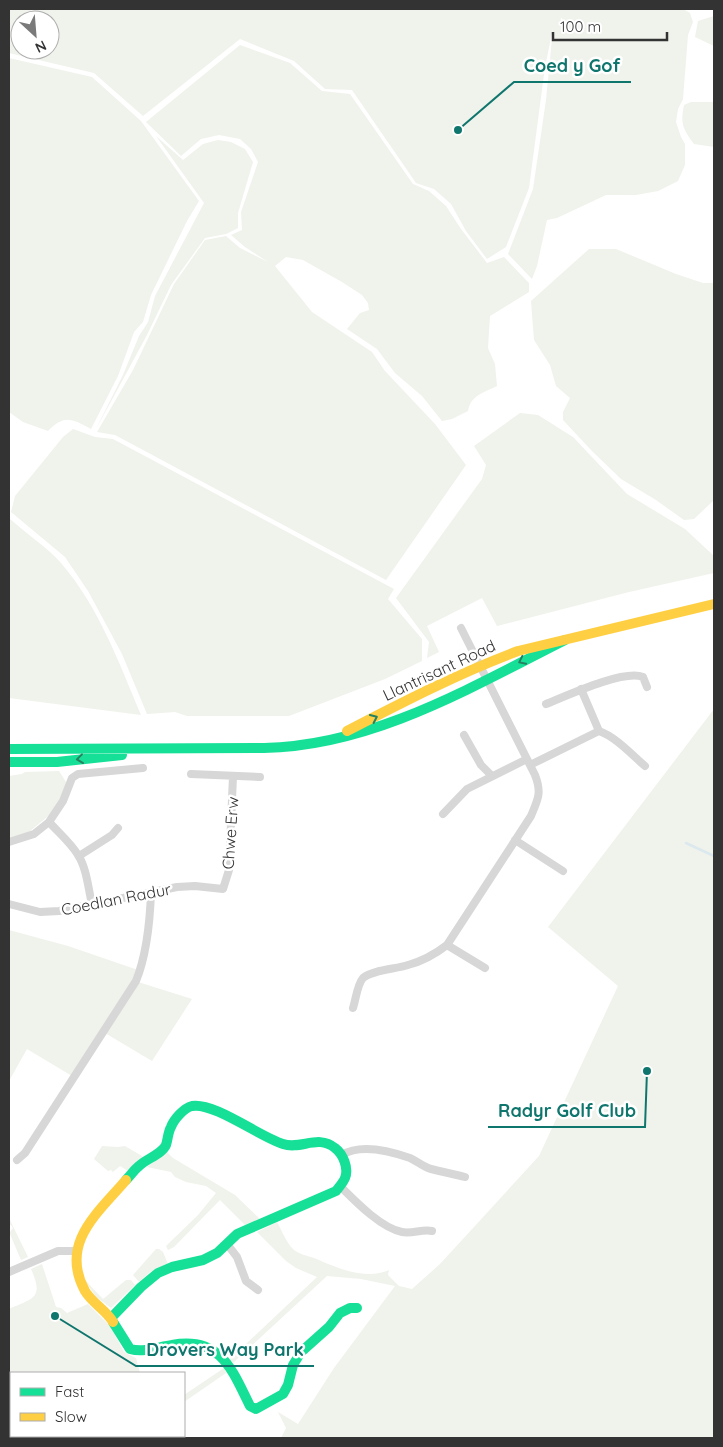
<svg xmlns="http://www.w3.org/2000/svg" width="723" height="1447" viewBox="0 0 723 1447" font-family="Quicksand,sans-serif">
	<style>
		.green { fill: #f0f3ec; fill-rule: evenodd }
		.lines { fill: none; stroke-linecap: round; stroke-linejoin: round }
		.stream { stroke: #dbe8ee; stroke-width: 2.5 }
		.street { stroke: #d7d7d7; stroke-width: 8 }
		.fast { stroke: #16e098; stroke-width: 10 }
		.slow { stroke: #ffcf43; stroke-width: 10 }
		.oneway { stroke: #268160 }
		.labels { text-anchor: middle; stroke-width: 5; stroke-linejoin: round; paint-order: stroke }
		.street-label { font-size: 16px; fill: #333; stroke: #fff }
		.leader { fill: none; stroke: #0f766e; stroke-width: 2 }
		.callout-dot { fill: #0f766e; stroke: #fff; stroke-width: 2 }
		.callout-label { font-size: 18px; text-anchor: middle; font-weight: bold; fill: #0f766e; stroke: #fff; stroke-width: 5; stroke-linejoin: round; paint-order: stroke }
	</style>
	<rect width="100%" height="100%" fill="#fff"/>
	<path class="green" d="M 9,9 L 683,9 L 690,13 L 693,22 L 688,35 L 683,99 L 678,109 L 676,122 L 681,137 L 685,144 L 685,165 L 678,181 L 658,191 L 636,195 L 606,195 L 557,218 L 547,220 L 537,266 L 532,279 L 508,254 L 533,189 L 546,100 L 553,28 L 545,67 L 529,188 L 506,247 L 487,259 L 466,231 L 451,204 L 434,189 L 416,183 L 352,90 L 325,89 L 294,61 L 240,39 L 143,116 L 94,73 L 9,53 ZM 20,20 L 50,20 L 50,50 L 20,50 Z
		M 714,16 L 714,46 L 695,37 L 698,21 Z
		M 240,45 L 290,63 L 322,91 L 350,94 L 413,184 L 429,191 L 446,206 L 461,229 L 487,263 L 504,257 L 529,283 L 529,292 L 490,316 L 488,348 L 495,364 L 497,386 C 483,393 471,395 468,411 L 452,419 L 442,421 L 422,396 L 395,373 L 377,349 L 347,329 L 360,313 L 369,310 L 368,303 L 362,295 L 342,282 L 303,260 L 286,257 L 275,266 L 312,312 L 372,352 L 385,371 L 435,424 L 466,465 L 386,580 L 115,435 L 97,432 L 133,370 L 174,284 L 205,240 L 226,236 L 240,248 L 268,262 L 245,247 L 231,235 L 242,230 L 241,212 L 258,162 L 251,149 L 240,139 L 219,135 L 201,139 L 181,156 L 146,122 Z
		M 9,58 L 92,77 L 141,121 L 199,201 L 187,221 L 151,295 L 143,322 L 134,332 L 118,376 L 91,429 C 72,419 65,414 48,431 L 23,422 L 9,412 Z
		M 691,102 L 714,102 L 714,147 L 694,144 C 683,129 680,124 684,105 Z
		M 156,136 L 183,160 L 203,144 L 218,140 L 231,142 L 245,149 L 253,162 L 238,213 L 238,228 L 226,234 L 205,238 L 171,285 L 147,335 L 95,431 L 123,375 L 139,336 L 148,322 L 155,296 L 204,203 Z
		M 589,249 L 616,249 L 676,274 L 703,283 L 714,283 L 714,500 L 694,519 L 684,520 L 656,500 L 621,479 L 592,451 L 563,420 L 563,412 L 570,398 L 556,386 L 550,365 L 534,340 L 531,301 Z
		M 520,413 L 538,415 L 573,437 L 627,494 L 685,529 L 714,556 L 714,573 L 629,592 L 497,626 L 482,598 L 427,626 L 439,652 L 427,658 L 429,642 L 396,598 L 482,479 L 486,465 L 474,446 Z
		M 73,429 L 95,437 L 113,439 L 394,589 L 388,599 L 422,639 L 422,661 L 385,679 L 289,716 L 187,716 L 175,712 L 147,714 L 122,654 L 88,591 L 65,557 L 11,512 L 15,496 L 63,437 Z
		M 9,518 C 24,532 48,548 61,563 C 99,607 119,663 141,715 L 9,698 Z
		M 714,709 L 714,1438 L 281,1438 L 286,1428 L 278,1412 L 298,1424 L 334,1368 L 395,1286 L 361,1279 L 327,1276 L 233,1363 L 230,1359 L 317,1277 L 296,1268 L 286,1261 L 257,1232 L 277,1222 C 282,1231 286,1242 293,1249 C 298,1254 308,1256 314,1258 C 335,1267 366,1281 389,1270 L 388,1275 L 399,1286 L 412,1289 L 440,1264 L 539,1156 L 618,986 L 548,927 Z
		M 59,771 L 66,782 L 62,796 L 52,813 L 29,832 L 9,838 L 9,776 L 22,774 L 25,772 Z
		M 9,930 L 68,946 L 138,970 L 134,981 L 72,1076 L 27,1049 L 9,1081 Z
		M 138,982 L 192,999 L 152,1061 L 105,1033 Z
		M 102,1146 L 118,1147 L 125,1146 L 142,1156 L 142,1159 L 130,1172 L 120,1166 L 113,1172 L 111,1170 L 108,1171 L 94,1159 Z
		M 167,1152 L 173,1158 L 235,1195 L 260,1219 L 245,1225 L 220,1200 L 174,1247 L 168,1250 L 166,1246 L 198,1215 L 216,1193 L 206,1186 L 186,1182 L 175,1177 L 171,1172 L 147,1167 Z
		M 9,1218 L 28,1257 L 21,1260 L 10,1234 L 10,1232 L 13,1228 L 11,1225 L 9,1225 Z
		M 156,1249 L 159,1249 L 163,1252 L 168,1264 L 150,1272 L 139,1282 L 133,1275 Z
		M 42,1264 L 56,1307 L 61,1308 L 67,1313 L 88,1304 L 110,1326 L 124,1352 L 136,1358 L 140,1373 L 11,1373 L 11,1436 L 133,1436 L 129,1438 L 9,1438 L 9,1309 C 34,1298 44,1298 31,1269 Z
		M 84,1279 L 103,1299 L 126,1280 L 131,1280 L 135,1285 L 111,1308 L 96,1297 Z
		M 224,1368 L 226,1373 L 184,1402 L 184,1395 Z"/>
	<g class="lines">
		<path class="stream" d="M 686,843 L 714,856"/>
		<path class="street" d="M 581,689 L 599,731
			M 546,704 C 566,696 624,669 643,677 L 647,687
			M 464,735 L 481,765 L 492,776
			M 530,765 L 599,731 C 616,737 632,755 645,766
			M 191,774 L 260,777
			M 443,814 L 467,789 L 527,759
			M 515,840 L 563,871
			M 9,842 L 34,834 L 49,822
			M 79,856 L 112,835 L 118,828
			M 9,904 L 40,912 L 59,911 L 177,887 L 195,886 L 223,889 L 229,870 L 233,776
			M 92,904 C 88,888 87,869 78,855 C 71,843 59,833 49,822 L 63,801 L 72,778 L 78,774 L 143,768
			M 447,945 L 485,968
			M 353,1008 C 356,999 357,985 363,978 C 372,970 396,969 408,965 C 423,961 434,955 447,945 L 531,816 C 538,799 542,793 535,775 L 461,628
			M 342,1155 C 361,1143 390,1151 410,1158 C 417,1161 423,1167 431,1169 C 442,1172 454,1174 465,1177
			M 17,1160 L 25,1153 L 136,981 C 147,954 150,921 151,892
			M 340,1186 C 355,1201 381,1228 402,1232 C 412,1234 422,1229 432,1231
			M 227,1244 L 237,1257 L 246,1281 L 258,1290
			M 9,1272 L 58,1251 L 76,1251"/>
		<path class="fast" d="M 9,749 L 264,748 C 372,746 470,688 565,640
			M 9,762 L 57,762 L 122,755
			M 111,1318 L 141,1287 L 158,1273 L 172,1267 L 203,1260 L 217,1253 L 237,1234 L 336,1191 C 339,1187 343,1183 345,1178 C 349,1168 343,1154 335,1148 C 318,1134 301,1150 283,1144 C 260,1137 214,1102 192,1106 C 184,1108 174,1119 171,1127 C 168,1132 168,1139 166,1145 C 162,1154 146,1159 139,1166 C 134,1170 130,1176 126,1180
			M 113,1322 L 130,1349 C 144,1353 158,1347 172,1345 C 221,1336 232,1370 250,1406 L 256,1409 L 283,1394 L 288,1385 L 293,1365 L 301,1352 L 329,1327 L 340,1313 L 350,1308 L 357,1308"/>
		<path class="slow" d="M 347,731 C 403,702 459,673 518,651 L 714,604
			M 113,1322 C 106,1310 92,1303 85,1291 C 59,1243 98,1213 126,1180"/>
	</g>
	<defs><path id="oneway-chevron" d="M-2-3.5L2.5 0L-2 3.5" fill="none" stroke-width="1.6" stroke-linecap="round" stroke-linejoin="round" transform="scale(1.25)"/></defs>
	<g class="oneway">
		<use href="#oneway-chevron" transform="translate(522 661) rotate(154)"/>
		<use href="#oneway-chevron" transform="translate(374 718) rotate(-25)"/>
		<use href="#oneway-chevron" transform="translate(80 759) rotate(173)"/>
	</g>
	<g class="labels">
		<g class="street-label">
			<text transform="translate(439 670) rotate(-25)" y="6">Llantrisant Road</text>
			<text transform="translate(230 833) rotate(-86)" y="6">Chwe Erw</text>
			<text transform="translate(116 899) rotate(-11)" y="6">Coedlan Radur</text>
		</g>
	</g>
	<path class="leader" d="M458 130L514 82H631M647 1071L645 1127H488M55 1316L136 1366H314"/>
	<g class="callout-dot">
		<circle cx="458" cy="130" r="5"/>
		<circle cx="647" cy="1071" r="5"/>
		<circle cx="55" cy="1316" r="5"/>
	</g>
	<g class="callout-label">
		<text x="572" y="72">Coed y Gof</text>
		<text x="567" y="1117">Radyr Golf Club</text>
		<text x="225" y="1356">Drovers Way Park</text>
	</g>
	<rect width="723" height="1447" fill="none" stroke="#333333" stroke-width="20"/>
	<rect x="10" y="1372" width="175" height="65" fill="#ffffff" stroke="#adadad"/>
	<rect x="20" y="1388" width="25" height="8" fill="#16e098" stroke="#adadad"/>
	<text x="55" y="1397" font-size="15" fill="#333333">Fast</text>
	<rect x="20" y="1413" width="25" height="8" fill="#ffcf43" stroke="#adadad"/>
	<text x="55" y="1422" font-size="15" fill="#333333">Slow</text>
	<g transform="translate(35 35) rotate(154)"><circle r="24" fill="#ffffff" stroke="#adadad"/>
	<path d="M0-4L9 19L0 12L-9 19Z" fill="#7a7a7a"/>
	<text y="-8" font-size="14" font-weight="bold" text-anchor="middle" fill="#333333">N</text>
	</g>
	<path d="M553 32v8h114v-8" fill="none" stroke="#333333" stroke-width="2.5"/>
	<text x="560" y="32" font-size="15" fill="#333333" stroke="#ffffff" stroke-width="4" paint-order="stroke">100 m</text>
</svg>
